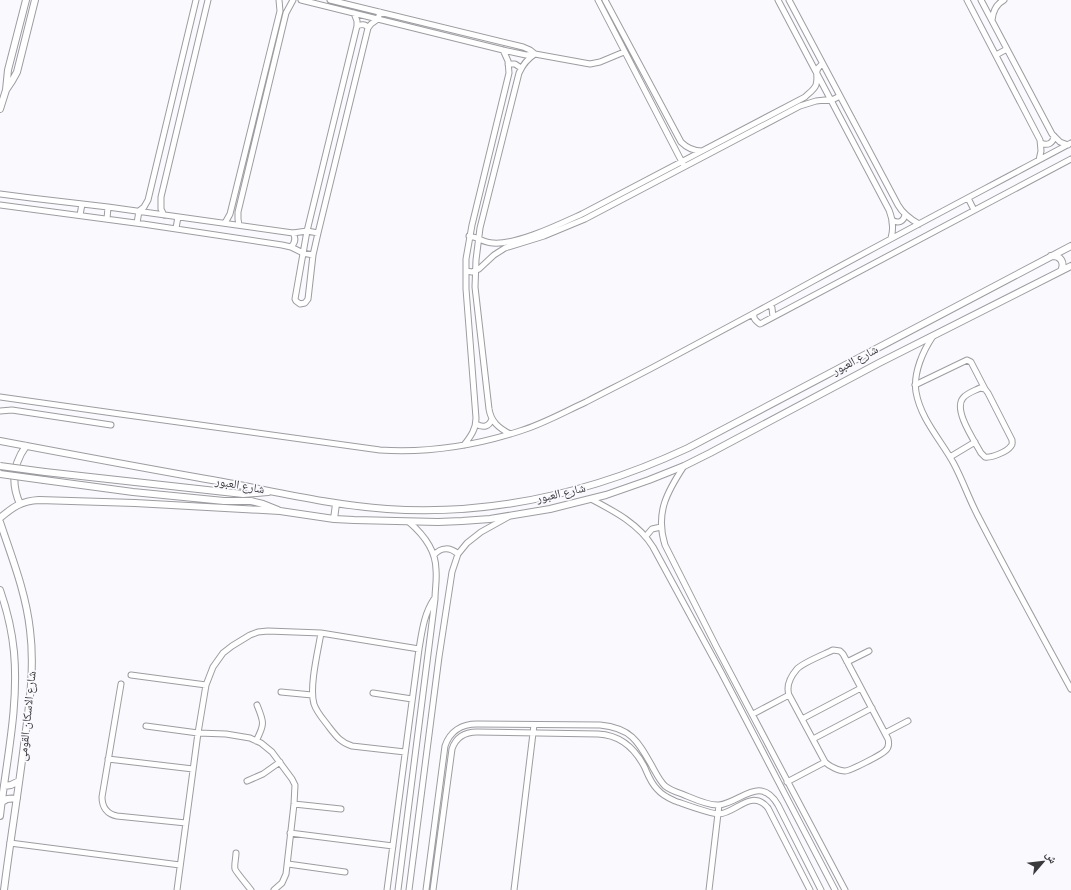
<svg xmlns="http://www.w3.org/2000/svg" width="1071" height="890" viewBox="0 0 1071 890" font-family="'Golos Text','Noto Naskh Arabic',sans-serif">
	<style>
		.lines { fill: none; stroke-linecap: round; stroke-linejoin: round }
		.minor-casing { stroke: #9d9da1; stroke-width: 7 }
		.major-casing { stroke: #9d9da1; stroke-width: 8 }
		.minor { stroke: #fff; stroke-width: 5 }
		.major { stroke: #fff; stroke-width: 6 }
		.major-bridge-casing { stroke: #9d9da1; stroke-width: 8; stroke-linecap: butt }
		.major-bridge { stroke: #fff; stroke-width: 6 }
		.labels { text-anchor: middle; stroke-width: 3.5; stroke-linejoin: round; paint-order: stroke }
		.street-label { font-size: 12px; fill: #3a3a3c; stroke: #f9f9fe }
	</style>
	<rect width="100%" height="100%" fill="#f9f9fe"/>
	<g class="lines">
		<defs>
			<path id="minor" d="M 301,0 L 503,50 L 526,55 L 535,54 L 590,64 L 600,62 L 624,52
				M 330,0 L 523,47 L 530,50 L 535,54
				M 598,0 L 683,164
				M 605,0 L 681,142 C 687,148 693,151 702,151
				M 778,0 L 889,210 C 893,220 894,228 891,238
				M 789,0 L 898,205 C 903,214 910,219 919,224
				M 967,0 L 1040,140 L 1041,151 L 1039,160
				M 981,0 L 1052,134 L 1060,142 L 1068,145
				M 354,13 L 357,21 L 357,26 L 307,231 L 295,299 L 296,301 L 300,304 L 305,303 L 308,299 L 313,255 L 318,233 L 368,28 L 371,24 L 378,19 L 380,12
				M 992,20 C 993,11 996,4 1004,0
				M 357,26 C 361,24 366,24 368,28
				M 996,55 L 1007,49
				M 508,64 L 515,64 L 521,68
				M 1041,143 C 1047,146 1053,144 1054,136
				M 0,194 L 31,198 L 108,207 L 293,233 L 307,231 L 318,233
				M 968,198 L 974,210
				M 0,205 L 143,224 L 282,245 L 291,247 L 303,253 L 313,255
				M 80,215 L 82,204
				M 164,215 L 161,209 L 161,197 L 208,0
				M 107,219 L 108,207
				M 892,220 C 898,224 904,222 905,214
				M 137,223 L 139,211 L 144,207 L 148,200 L 196,0
				M 225,223 L 230,214 L 280,11 L 279,0
				M 239,225 L 238,219 L 238,212 L 286,13 L 293,0
				M 176,228 L 178,217
				M 469,236 C 478,237 484,243 493,243 C 517,245 560,224 582,214 L 805,97 C 809,93 814,90 816,85 C 819,76 813,71 822,64
				M 291,247 C 295,243 296,238 293,233
				M 466,271 L 472,272 L 479,269 L 494,255 L 505,248 L 544,236 L 585,219 L 800,106 L 816,101 L 834,99 L 840,96
				M 770,305 L 772,308 L 773,317
				M 754,314 C 753,319 756,321 760,324 L 1071,159
				M 933,336 C 923,351 913,373 916,392 C 921,420 941,440 954,464 C 963,481 969,499 978,516 C 1008,574 1040,632 1071,689
				M 915,385 L 967,360 L 971,362 L 985,389
				M 980,388 L 985,389 L 988,393 L 1012,440 C 1012,443 1013,444 1011,446 C 1007,452 991,458 985,457 L 981,453 C 974,440 953,410 963,398 C 967,393 974,391 980,388 Z
				M 0,397 L 113,413 L 380,450 C 427,453 474,446 520,431 C 543,424 564,412 586,402 C 613,388 639,375 665,361 C 714,335 764,308 813,281 C 899,234 985,189 1071,143
				M 0,411 L 12,410 L 111,425
				M 476,424 C 483,428 489,427 492,419
				M 510,434 C 499,428 491,422 489,409 L 475,287 L 476,260 L 480,228 L 519,73 C 523,64 527,59 535,54
				M 464,445 C 471,436 476,429 476,418 L 466,289 L 466,259 L 472,225 L 509,73 L 508,61 L 503,50
				M 950,457 L 975,442
				M 684,466 C 667,492 655,513 665,545 L 716,646 L 845,890
				M 591,499 C 614,511 639,524 653,547 L 721,672 L 835,890
				M 646,536 L 652,529 L 661,527
				M 434,555 C 441,547 450,547 458,554
				M 321,633 C 318,651 309,687 314,704 C 317,713 324,720 329,727 C 336,736 341,743 352,746 L 405,752
				M 833,650 L 840,651 L 843,654 L 888,739 C 889,743 889,748 885,751 C 881,755 850,771 845,771 C 839,771 829,766 825,762 L 789,695 C 786,686 791,676 797,669 C 802,663 825,654 833,650 Z
				M 847,662 L 869,651
				M 131,675 L 206,685
				M 121,684 L 102,797 C 102,807 107,814 117,816 L 186,823
				M 281,692 L 312,695
				M 373,693 L 412,699
				M 753,714 L 789,695
				M 802,719 L 861,688
				M 146,726 L 198,733 L 226,734 L 250,738 L 261,743 L 272,752 L 292,779 L 295,785 L 294,804 L 286,874 L 282,883 L 274,890
				M 885,733 L 908,721
				M 813,739 L 872,708
				M 256,741 C 265,724 264,722 257,705
				M 108,759 L 193,769
				M 247,781 L 263,774 L 280,762
				M 787,782 L 825,762
				M 294,804 L 341,809
				M 290,833 L 393,846
				M 10,843 L 180,865
				M 236,853 C 236,858 234,865 235,869 C 236,872 248,886 251,890
				M 288,864 L 345,872
				M 177,890 L 198,733 L 206,685 L 213,667 L 223,653 L 232,646 L 250,635 L 258,632 L 268,631 L 321,633 L 419,649
				M 387,890 L 419,649 C 422,631 424,614 434,599
				M 398,890 L 435,599 C 435,589 437,580 436,570 C 436,551 423,534 409,522
				M 409,890 L 439,657 L 452,572 L 458,554 L 467,543 L 481,532 L 508,517
				M 426,890 L 445,746 C 450,731 462,724 477,724 L 600,725 C 631,728 638,741 652,766 C 656,773 659,780 665,786 C 670,790 676,792 682,794 C 692,798 708,806 719,805 C 740,803 760,774 778,805 L 821,890
				M 433,890 L 452,749 C 456,737 465,732 477,732 L 598,734 C 620,735 635,748 645,768 C 648,775 651,783 657,789 C 662,795 668,798 675,801 C 684,804 710,814 719,814 C 736,813 752,788 768,808 L 810,890
				M 514,890 L 534,725
				M 709,890 L 719,805"/>
			<path id="major" d="M 6,90 L 12,81 L 17,72 L 35,0
				M 0,109 L 6,90 L 8,70 L 26,0
				M 1051,256 C 1061,255 1065,263 1061,271
				M 0,441 C 74,455 148,469 223,482 C 277,492 331,505 387,509 C 491,516 594,492 688,448 L 1071,246
				M 45,472 L 243,494 L 268,492
				M 44,480 L 133,492 L 224,501 L 251,501 L 263,504 L 278,510
				M 20,504 C 11,484 13,464 26,446
				M 0,518 C 13,507 21,501 39,500 L 135,503 L 280,511 L 334,519 L 354,520 L 438,522 L 462,521 L 490,519 L 550,509 L 606,495 L 649,480 L 684,466 L 710,453 L 879,363 L 1071,266
				M 334,519 L 336,504
				M 0,522 C 12,558 26,593 30,630 C 35,669 29,707 24,745 C 18,794 10,842 4,890
				M 0,590 C 7,610 12,631 14,652 C 19,707 6,762 0,816
				M 4,786 L 11,785 L 19,781
				M 2,802 L 7,799 L 17,798"/>
		</defs>
		<use href="#minor" class="minor-casing"/>
		<use href="#major" class="major-casing"/>
		<use href="#minor" class="minor"/>
		<use href="#major" class="major"/>
		<defs>
			<path id="major-bridge" d="M 0,466 L 45,472
				M 0,474 L 44,480"/>
		</defs>
		<use href="#major-bridge" class="major-bridge-casing"/>
		<use href="#major-bridge" class="major-bridge"/>
	</g>
	<g class="labels">
		<g class="street-label">
			<text transform="translate(855 360) rotate(-28)" y="4">شارع العبور</text>
			<text transform="translate(240 485) rotate(10)" y="4">شارع العبور</text>
			<text transform="translate(561 493) rotate(-13)" y="4">شارع العبور</text>
			<text transform="translate(27 716) rotate(-84)" y="4">شارع الاسكان القومى</text>
		</g>
	</g>
	<g transform="translate(1043 862) rotate(62)" stroke="#f9f9fe" stroke-width="3" paint-order="stroke">
	<path d="M0-3L7 15L0 10L-7 15Z" fill="#3a3a3c"/>
	<text y="-6" font-size="11" font-weight="bold" text-anchor="middle" fill="#3a3a3c">ش</text>
	</g>
</svg>
